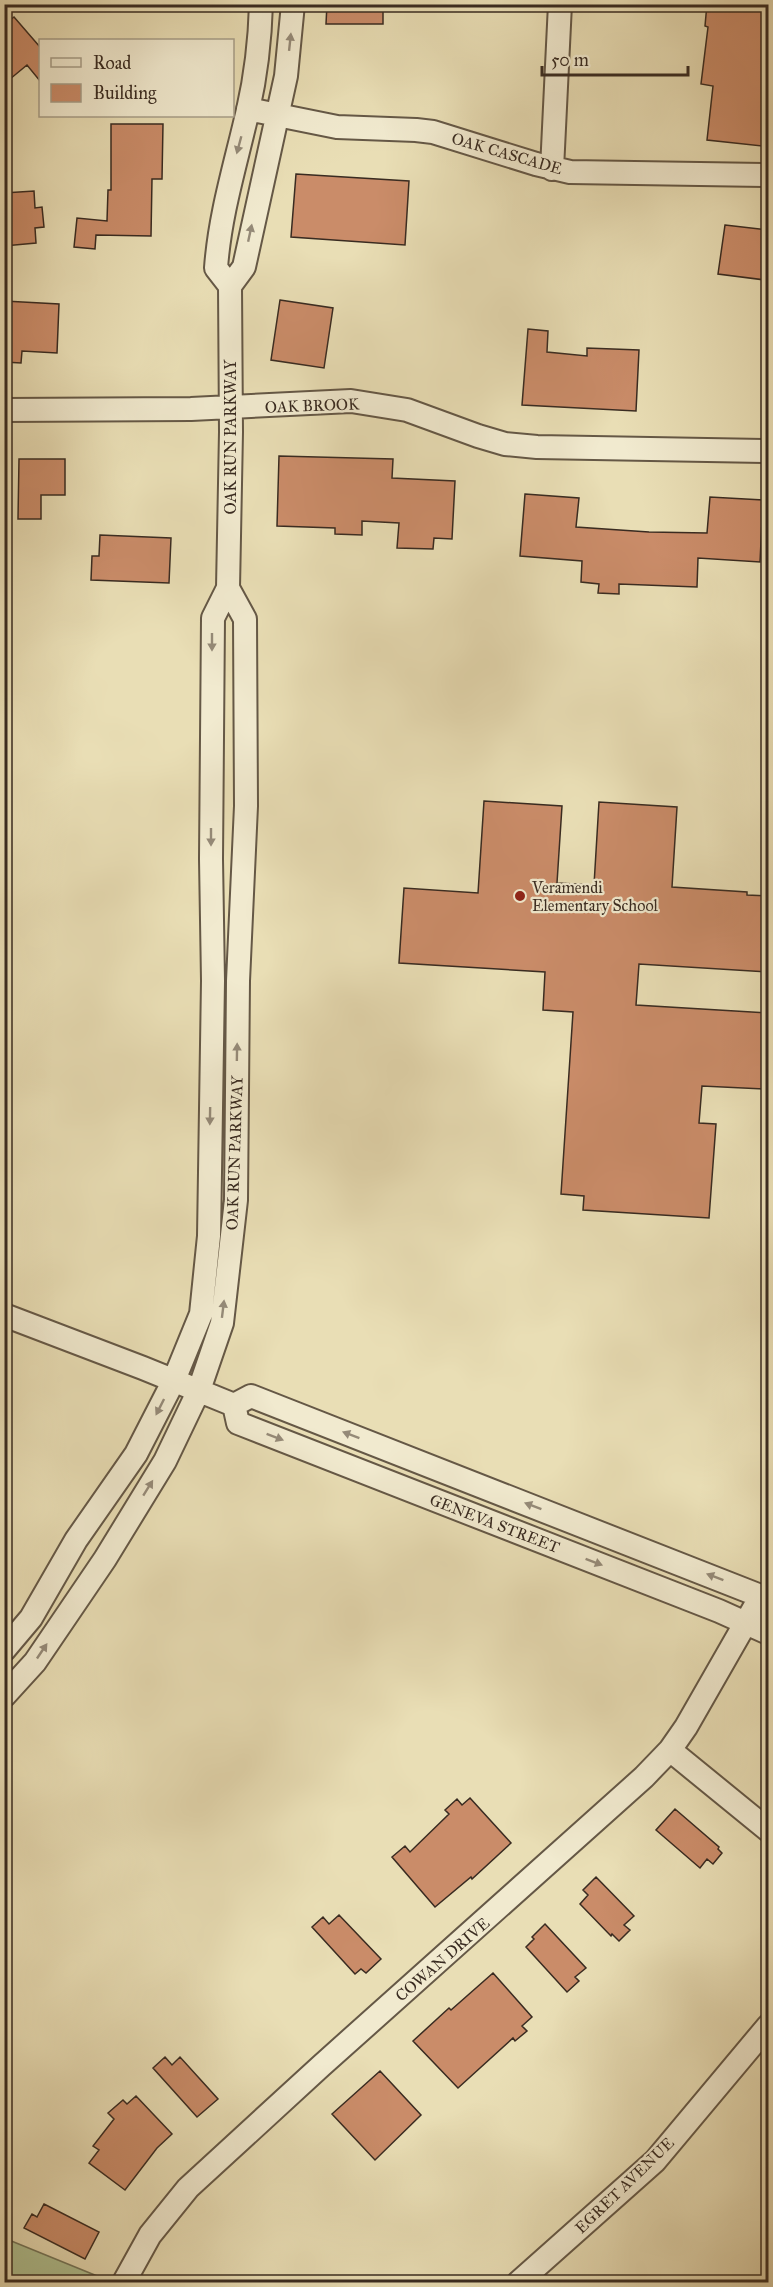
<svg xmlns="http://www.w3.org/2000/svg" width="773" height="2287" viewBox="0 0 773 2287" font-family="'IM FELL Great Primer',serif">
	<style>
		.green { fill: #b0c292; stroke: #74765a; stroke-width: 1.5 }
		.building { fill: #ca8c69; stroke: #392b21; stroke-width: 1.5 }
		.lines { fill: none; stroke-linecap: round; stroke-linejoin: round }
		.minor-casing { stroke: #655846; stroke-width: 26 }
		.minor { stroke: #f1eacf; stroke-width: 22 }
		.oneway { fill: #958a78 }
		.poi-dot { fill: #8f2418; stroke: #f1eacf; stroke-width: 2 }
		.labels { text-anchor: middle; stroke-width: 4.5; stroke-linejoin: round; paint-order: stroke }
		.street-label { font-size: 16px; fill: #392b21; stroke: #f1eacf }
		.poi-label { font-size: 16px; fill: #392b21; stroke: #f1eacf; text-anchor: start }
	</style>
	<rect width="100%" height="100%" fill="#e9deb5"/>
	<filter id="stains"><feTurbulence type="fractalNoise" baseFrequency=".00333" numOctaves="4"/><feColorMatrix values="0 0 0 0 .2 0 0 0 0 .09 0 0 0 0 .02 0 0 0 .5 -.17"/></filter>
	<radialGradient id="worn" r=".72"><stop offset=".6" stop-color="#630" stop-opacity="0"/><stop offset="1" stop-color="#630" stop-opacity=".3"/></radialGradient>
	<path class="green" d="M 4,2238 L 102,2278 L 100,2282 L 5,2282 Z"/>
	<path class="building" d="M 327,4 L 383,4 L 383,24 L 326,24 Z
		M 707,4 L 768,4 L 768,75 L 762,146 L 707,140 L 713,86 L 701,84 L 708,27 L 705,26 Z
		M 14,17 L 40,47 L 40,81 L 27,65 L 4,84 L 4,25 Z
		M 111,124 L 163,124 L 162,179 L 152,179 L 151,236 L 96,235 L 95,249 L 74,247 L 77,218 L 107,221 L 108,190 L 111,190 Z
		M 296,174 L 409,181 L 405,245 L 291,237 Z
		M 34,191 L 35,208 L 42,207 L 44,227 L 35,228 L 36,243 L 4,246 L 4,193 Z
		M 725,225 L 768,230 L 765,280 L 718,274 Z
		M 280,300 L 333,308 L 324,368 L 271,360 Z
		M 4,301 L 59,304 L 57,353 L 22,351 L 21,363 L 4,362 Z
		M 528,329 L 548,331 L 547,352 L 587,356 L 587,348 L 639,350 L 636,411 L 522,405 Z
		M 279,456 L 393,459 L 392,478 L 455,481 L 452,539 L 434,538 L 433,549 L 397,548 L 399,523 L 362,521 L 362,535 L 335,534 L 335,528 L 277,526 Z
		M 19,459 L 65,459 L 65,495 L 41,495 L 41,519 L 18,519 Z
		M 525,494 L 579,498 L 576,527 L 649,532 L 707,533 L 710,497 L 763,500 L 760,562 L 698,558 L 697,587 L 619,584 L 619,594 L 598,593 L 599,584 L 581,582 L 582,561 L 520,556 Z
		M 100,535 L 171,538 L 169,583 L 91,580 L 92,556 L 99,556 Z
		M 484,801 L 562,806 L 557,883 L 594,885 L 599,802 L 677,807 L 672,887 L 747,892 L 747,895 L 768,896 L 767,972 L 639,964 L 636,1005 L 768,1013 L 764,1089 L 702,1086 L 699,1123 L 716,1124 L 709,1218 L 583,1210 L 584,1196 L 561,1194 L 573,1012 L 543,1010 L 545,972 L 399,963 L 404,888 L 478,893 Z
		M 470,1798 L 511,1843 L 472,1879 L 471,1877 L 435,1907 L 392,1857 L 405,1846 L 410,1852 L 449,1814 L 445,1810 L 457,1799 L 462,1805 Z
		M 675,1809 L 719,1847 L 718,1849 L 722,1853 L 713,1864 L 707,1859 L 700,1868 L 656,1830 Z
		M 596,1877 L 634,1916 L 624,1925 L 630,1930 L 619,1941 L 612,1934 L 611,1936 L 580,1904 L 588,1895 L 583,1890 Z
		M 339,1915 L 381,1959 L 366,1973 L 361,1969 L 355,1974 L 312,1927 L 323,1917 L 329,1924 Z
		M 545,1924 L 586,1968 L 575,1977 L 579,1981 L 567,1992 L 526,1947 L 534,1939 L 532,1937 Z
		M 493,1973 L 532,2017 L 522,2026 L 527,2031 L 515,2041 L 513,2038 L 458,2088 L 413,2041 L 449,2008 L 451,2010 Z
		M 165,2057 L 172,2065 L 180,2057 L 218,2099 L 197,2117 L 153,2068 Z
		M 380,2071 L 421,2115 L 375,2160 L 332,2114 Z
		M 136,2096 L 172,2134 L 157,2148 L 125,2190 L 89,2163 L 99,2150 L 93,2146 L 114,2119 L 108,2113 L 123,2100 L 127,2104 Z
		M 44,2204 L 99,2232 L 85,2259 L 24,2228 L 32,2214 L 37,2217 Z"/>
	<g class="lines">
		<defs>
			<path id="minor" d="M 248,109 L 337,127 L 416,130 L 433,132 L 536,164 L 570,172 L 768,175
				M 552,169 L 560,4
				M 230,286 L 244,267 L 286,76 L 293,4
				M 4,410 L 191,409 L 351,401 L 407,410 L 478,436 L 505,444 L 537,447 L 768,451
				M 4,1315 L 143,1368 L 234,1405
				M 234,1405 L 238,1423 L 719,1611 L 768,1633
				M 234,1405 L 251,1396 L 768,1599
				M 4,1650 L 31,1618 L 76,1540 L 136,1454 L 174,1380 L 201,1314 L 209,1236 L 213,981 L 211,859 L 213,618 L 228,588 L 231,432 L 230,286 L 216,268 C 220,213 236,163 248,110 C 256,75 260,40 261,4
				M 4,1696 L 35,1662 L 105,1559 L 165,1461 L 199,1390 L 222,1323 L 236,1200 L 238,981 L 246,806 L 245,619 L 228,588
				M 670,1750 L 768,1830
				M 124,2282 L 150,2235 L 188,2188 L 321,2066 L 644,1777 L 670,1750 L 686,1727 L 761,1596
				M 519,2282 L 655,2161 L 768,2026"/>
		</defs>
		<use href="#minor" class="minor-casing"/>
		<use href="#minor" class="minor"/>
	</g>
	<defs><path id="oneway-solid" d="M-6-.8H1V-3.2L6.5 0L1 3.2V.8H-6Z" transform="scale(1.5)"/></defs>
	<g class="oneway">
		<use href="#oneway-solid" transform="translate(290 42) rotate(-84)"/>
		<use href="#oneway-solid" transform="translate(239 145) rotate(105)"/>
		<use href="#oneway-solid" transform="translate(250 233) rotate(-78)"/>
		<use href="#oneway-solid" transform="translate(212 642) rotate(90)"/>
		<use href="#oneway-solid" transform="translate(211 837) rotate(90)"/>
		<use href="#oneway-solid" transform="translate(237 1052) rotate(-89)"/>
		<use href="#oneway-solid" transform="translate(210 1116) rotate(91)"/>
		<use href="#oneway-solid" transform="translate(223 1309) rotate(-83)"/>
		<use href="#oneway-solid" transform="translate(160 1407) rotate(117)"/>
		<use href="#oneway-solid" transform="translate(351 1435) rotate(-159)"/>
		<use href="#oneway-solid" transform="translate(275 1437) rotate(21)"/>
		<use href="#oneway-solid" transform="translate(148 1488) rotate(-58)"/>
		<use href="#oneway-solid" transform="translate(533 1506) rotate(-159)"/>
		<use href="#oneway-solid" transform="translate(594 1562) rotate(21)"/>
		<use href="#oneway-solid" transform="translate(715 1577) rotate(-159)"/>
		<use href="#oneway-solid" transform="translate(42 1651) rotate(-56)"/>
	</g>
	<circle class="poi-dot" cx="520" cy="896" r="6"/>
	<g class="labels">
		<g class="street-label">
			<text transform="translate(507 153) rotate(16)" y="6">OAK CASCADE</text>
			<text transform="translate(312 405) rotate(-2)" y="6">OAK BROOK</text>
			<text transform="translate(230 437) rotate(-90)" y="6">OAK RUN PARKWAY</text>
			<text transform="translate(234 1153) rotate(-88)" y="6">OAK RUN PARKWAY</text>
			<text transform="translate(495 1523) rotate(21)" y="6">GENEVA STREET</text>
			<text transform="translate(442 1959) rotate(-41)" y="6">COWAN DRIVE</text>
			<text transform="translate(624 2185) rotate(-44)" y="6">EGRET AVENUE</text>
		</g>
		<g class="poi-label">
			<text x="532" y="893">Veramendi<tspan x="532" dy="18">Elementary School</tspan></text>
		</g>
	</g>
	<rect width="773" height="2287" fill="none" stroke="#e9deb5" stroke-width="24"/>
	<rect x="6" y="6" width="761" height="2275" fill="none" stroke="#392b21" stroke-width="3"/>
	<rect x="12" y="12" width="749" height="2263" fill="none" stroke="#392b21" stroke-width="1.5"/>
	<rect x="39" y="39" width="195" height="78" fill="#f1eacf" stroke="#a79e89" stroke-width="1.5"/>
	<rect x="51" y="58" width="30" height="9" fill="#f1eacf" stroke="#a79e89" stroke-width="1.5"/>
	<text x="93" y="69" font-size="18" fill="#392b21">Road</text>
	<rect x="51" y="84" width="30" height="18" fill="#ca8c69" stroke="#a79e89" stroke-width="1.5"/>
	<text x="93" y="99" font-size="18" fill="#392b21">Building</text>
	<path d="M542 66v9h146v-9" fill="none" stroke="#392b21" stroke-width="3"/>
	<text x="551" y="66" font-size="18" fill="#392b21" stroke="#f1eacf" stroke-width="4.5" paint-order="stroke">50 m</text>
	<rect width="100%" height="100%" filter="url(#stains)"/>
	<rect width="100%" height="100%" fill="url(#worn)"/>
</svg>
